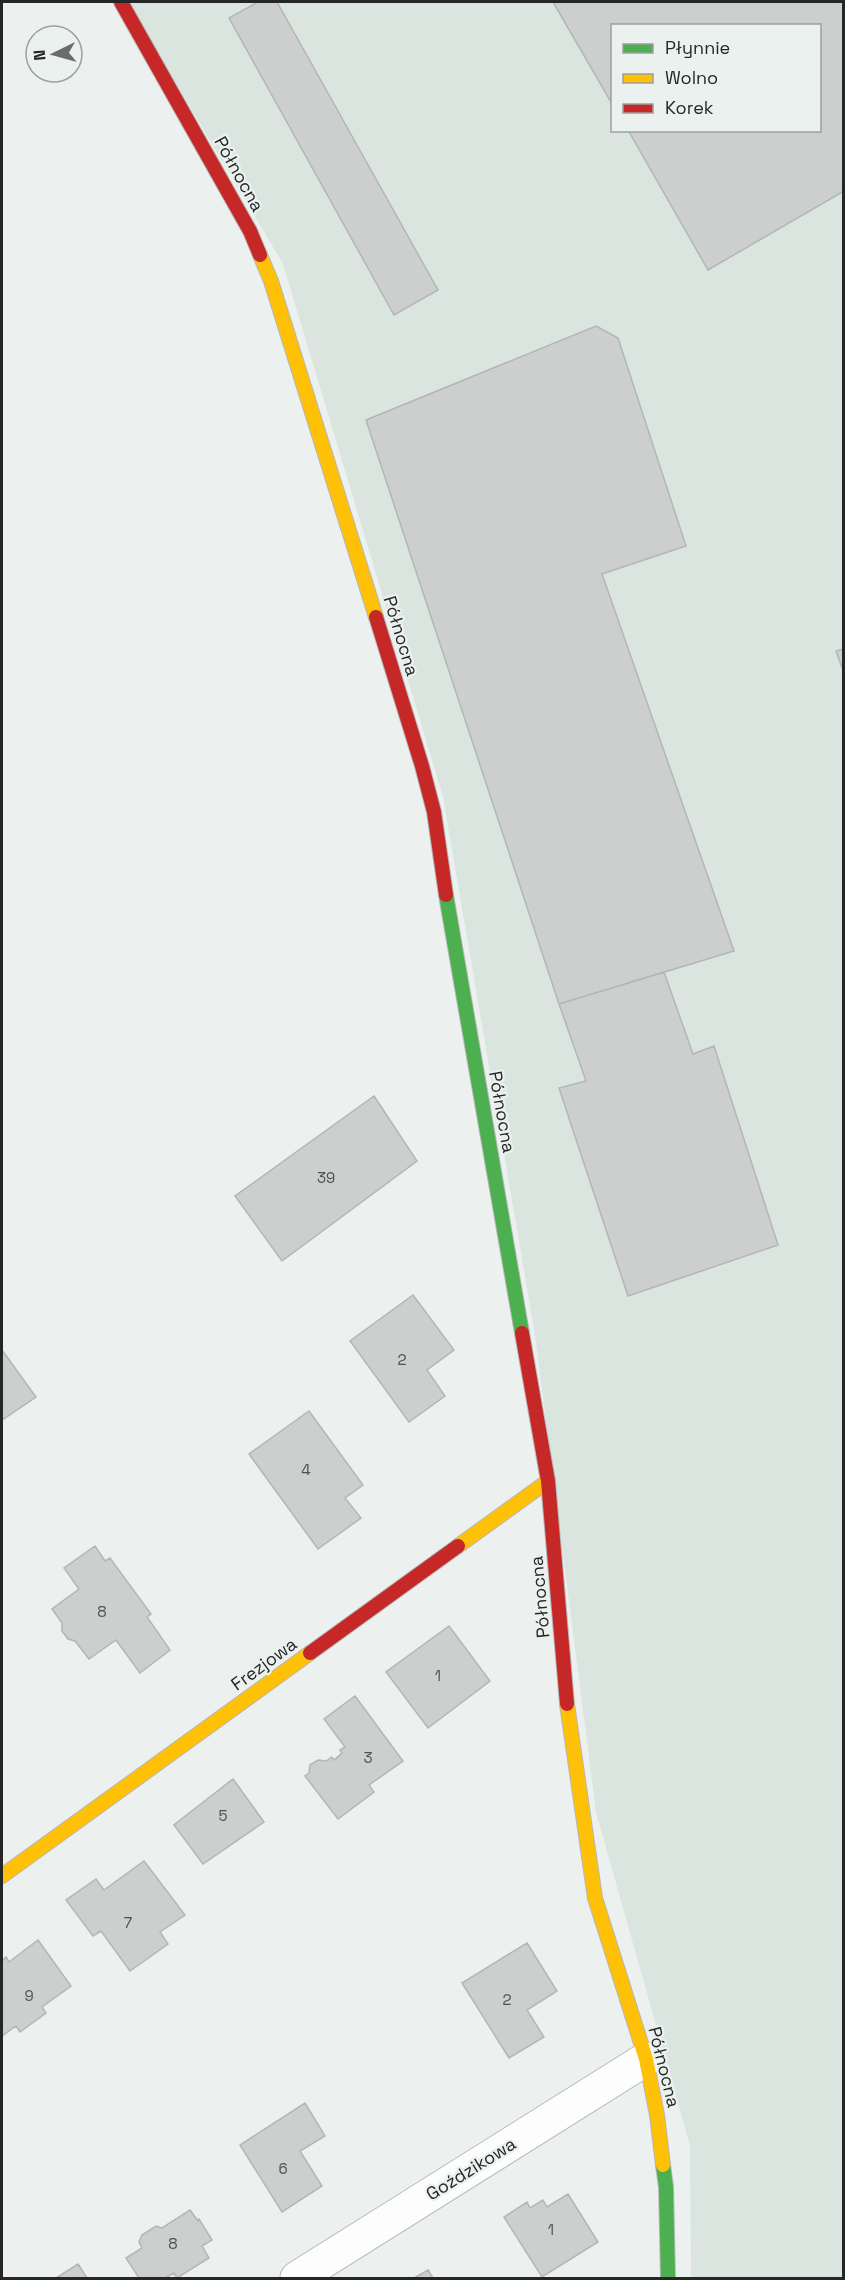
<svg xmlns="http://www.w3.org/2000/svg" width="845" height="2280" viewBox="0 0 845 2280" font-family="'Space Grotesk',sans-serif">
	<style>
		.built { fill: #dbe5e0; fill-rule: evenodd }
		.building { fill: #cccfce; stroke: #b3b6b4; stroke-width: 1.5 }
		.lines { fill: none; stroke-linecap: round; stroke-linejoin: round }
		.street-casing { stroke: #b6b8b8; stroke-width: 35 }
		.fast-casing { stroke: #b6b8b8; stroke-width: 16 }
		.slow-casing { stroke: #b6b8b8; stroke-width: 16 }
		.jam-casing { stroke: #b6b8b8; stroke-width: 16 }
		.street { stroke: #fcfdfc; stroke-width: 33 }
		.fast { stroke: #4caf50; stroke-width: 14 }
		.slow { stroke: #ffc107; stroke-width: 14 }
		.jam { stroke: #c62828; stroke-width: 14 }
		.labels { text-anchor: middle; stroke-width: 4.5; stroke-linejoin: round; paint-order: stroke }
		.number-label { font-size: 15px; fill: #4f5150 }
		.street-label { font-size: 18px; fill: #252726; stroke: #ebf1ee }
	</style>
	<rect width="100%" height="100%" fill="#ecf0ee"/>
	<path class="built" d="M 128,2 L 843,2 L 843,2278 L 691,2278 L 690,2146 L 596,1812 L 535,1335 L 443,797 L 283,264 ZM 612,26 L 820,26 L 820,130 L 612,130 Z"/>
	<path class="building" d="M 258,2 L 277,2 L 438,290 L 394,315 L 229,18 Z
		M 553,2 L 844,2 L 844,191 L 708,270 L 628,130 L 820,130 L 820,26 L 612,26 L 612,104 Z
		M 596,326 L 618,338 L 686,546 L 602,574 L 734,951 L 559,1004 L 366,420 Z
		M 844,649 L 844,673 L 836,651 Z
		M 664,972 L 693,1054 L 714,1046 L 778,1245 L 628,1296 L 559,1088 L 586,1081 L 559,1004 Z
		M 374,1096 L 417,1161 L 282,1261 L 235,1196 Z
		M 413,1295 L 454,1350 L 427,1370 L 445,1396 L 409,1422 L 350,1341 Z
		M 2,1350 L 36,1397 L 2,1420 Z
		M 309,1411 L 363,1485 L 345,1498 L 361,1518 L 318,1549 L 249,1454 Z
		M 95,1546 L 105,1561 L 110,1558 L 151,1614 L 147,1617 L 170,1650 L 140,1673 L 116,1640 L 89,1659 L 75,1641 L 68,1639 L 62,1631 L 62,1623 L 52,1609 L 79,1589 L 64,1568 Z
		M 449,1626 L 490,1681 L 428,1728 L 386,1672 Z
		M 355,1696 L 403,1761 L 369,1785 L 374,1792 L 338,1819 L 305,1776 L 309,1773 L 310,1765 L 318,1760 L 326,1761 L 332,1757 L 334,1760 L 342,1753 L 340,1750 L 345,1747 L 324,1719 Z
		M 233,1779 L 264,1822 L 203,1864 L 174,1825 Z
		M 144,1861 L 185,1915 L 160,1932 L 168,1944 L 130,1971 L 101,1931 L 93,1936 L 66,1900 L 96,1879 L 104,1890 Z
		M 38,1940 L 71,1986 L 42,2007 L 46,2013 L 20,2032 L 16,2026 L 2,2036 L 2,1961 L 6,1957 L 9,1962 Z
		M 527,1943 L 557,1991 L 527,2010 L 544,2037 L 509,2058 L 462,1983 Z
		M 305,2103 L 325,2136 L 300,2151 L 322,2186 L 282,2212 L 240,2145 Z
		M 568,2194 L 598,2242 L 542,2277 L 504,2217 L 527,2202 L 530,2208 L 543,2200 L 547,2207 Z
		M 190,2210 L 198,2221 L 199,2219 L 212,2240 L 202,2246 L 209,2258 L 177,2278 L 174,2273 L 165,2278 L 139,2278 L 126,2258 L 142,2248 L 139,2242 L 142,2235 L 156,2226 L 162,2228 Z
		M 78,2264 L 87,2278 L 56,2278 Z
		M 428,2270 L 433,2278 L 414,2278 Z"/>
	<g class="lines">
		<defs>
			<path id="street" d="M 297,2278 L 646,2059"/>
			<path id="fast" d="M 446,895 L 522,1333
				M 663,2165 L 666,2187 L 668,2278"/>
			<path id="slow" d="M 260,255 L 271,281 L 376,617
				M 458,1546 L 548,1481
				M 567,1704 L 595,1898 L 646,2059 L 657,2115 L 663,2165
				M 2,1876 L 310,1653"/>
			<path id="jam" d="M 121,2 L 250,231 L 260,255
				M 376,617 L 422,766 L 434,812 L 446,895
				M 522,1333 L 548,1481 L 567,1704
				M 310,1653 L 458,1546"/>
		</defs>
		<use href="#street" class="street-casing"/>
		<use href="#fast" class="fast-casing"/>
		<use href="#slow" class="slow-casing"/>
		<use href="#jam" class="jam-casing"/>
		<use href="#street" class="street"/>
		<use href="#fast" class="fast"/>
		<use href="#slow" class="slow"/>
		<use href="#jam" class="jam"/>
	</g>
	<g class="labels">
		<g class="number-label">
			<text x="326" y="1183">39</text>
			<text x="402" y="1365">2</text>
			<text x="306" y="1475">4</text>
			<text x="102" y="1617">8</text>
			<text x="438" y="1681">1</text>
			<text x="368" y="1763">3</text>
			<text x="223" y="1821">5</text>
			<text x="128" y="1928">7</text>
			<text x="29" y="2001">9</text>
			<text x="507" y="2005">2</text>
			<text x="283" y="2174">6</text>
			<text x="551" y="2235">1</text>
			<text x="173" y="2249">8</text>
		</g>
		<g class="street-label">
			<text transform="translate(239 174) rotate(61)" y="6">Północna</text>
			<text transform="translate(401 636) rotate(73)" y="6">Północna</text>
			<text transform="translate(502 1112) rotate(80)" y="6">Północna</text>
			<text transform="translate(540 1597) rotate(-95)" y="6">Północna</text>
			<text transform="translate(264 1664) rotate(-36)" y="6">Frezjowa</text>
			<text transform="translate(664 2067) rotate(76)" y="6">Północna</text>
			<text transform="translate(471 2169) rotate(-32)" y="6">Goździkowa</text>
		</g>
	</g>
	<rect width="845" height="2280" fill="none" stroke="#252726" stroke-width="6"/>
	<rect x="611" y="24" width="210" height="108" fill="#ebf1ee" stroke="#9ca09e" stroke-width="1.5"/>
	<rect x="623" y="44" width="30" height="9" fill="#4caf50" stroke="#9ca09e" stroke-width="1.5"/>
	<text x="665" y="54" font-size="18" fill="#252726">Płynnie</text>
	<rect x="623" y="74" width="30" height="9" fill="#ffc107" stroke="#9ca09e" stroke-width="1.5"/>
	<text x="665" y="84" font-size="18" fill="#252726">Wolno</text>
	<rect x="623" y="104" width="30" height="9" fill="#c62828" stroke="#9ca09e" stroke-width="1.5"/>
	<text x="665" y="114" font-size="18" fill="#252726">Korek</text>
	<g transform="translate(54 54) rotate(265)"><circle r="28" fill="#ebf1ee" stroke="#9ca09e" stroke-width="1.5"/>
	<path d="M0-4.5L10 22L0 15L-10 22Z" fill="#6b6d6c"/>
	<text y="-9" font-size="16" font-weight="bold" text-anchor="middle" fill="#252726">N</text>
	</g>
</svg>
